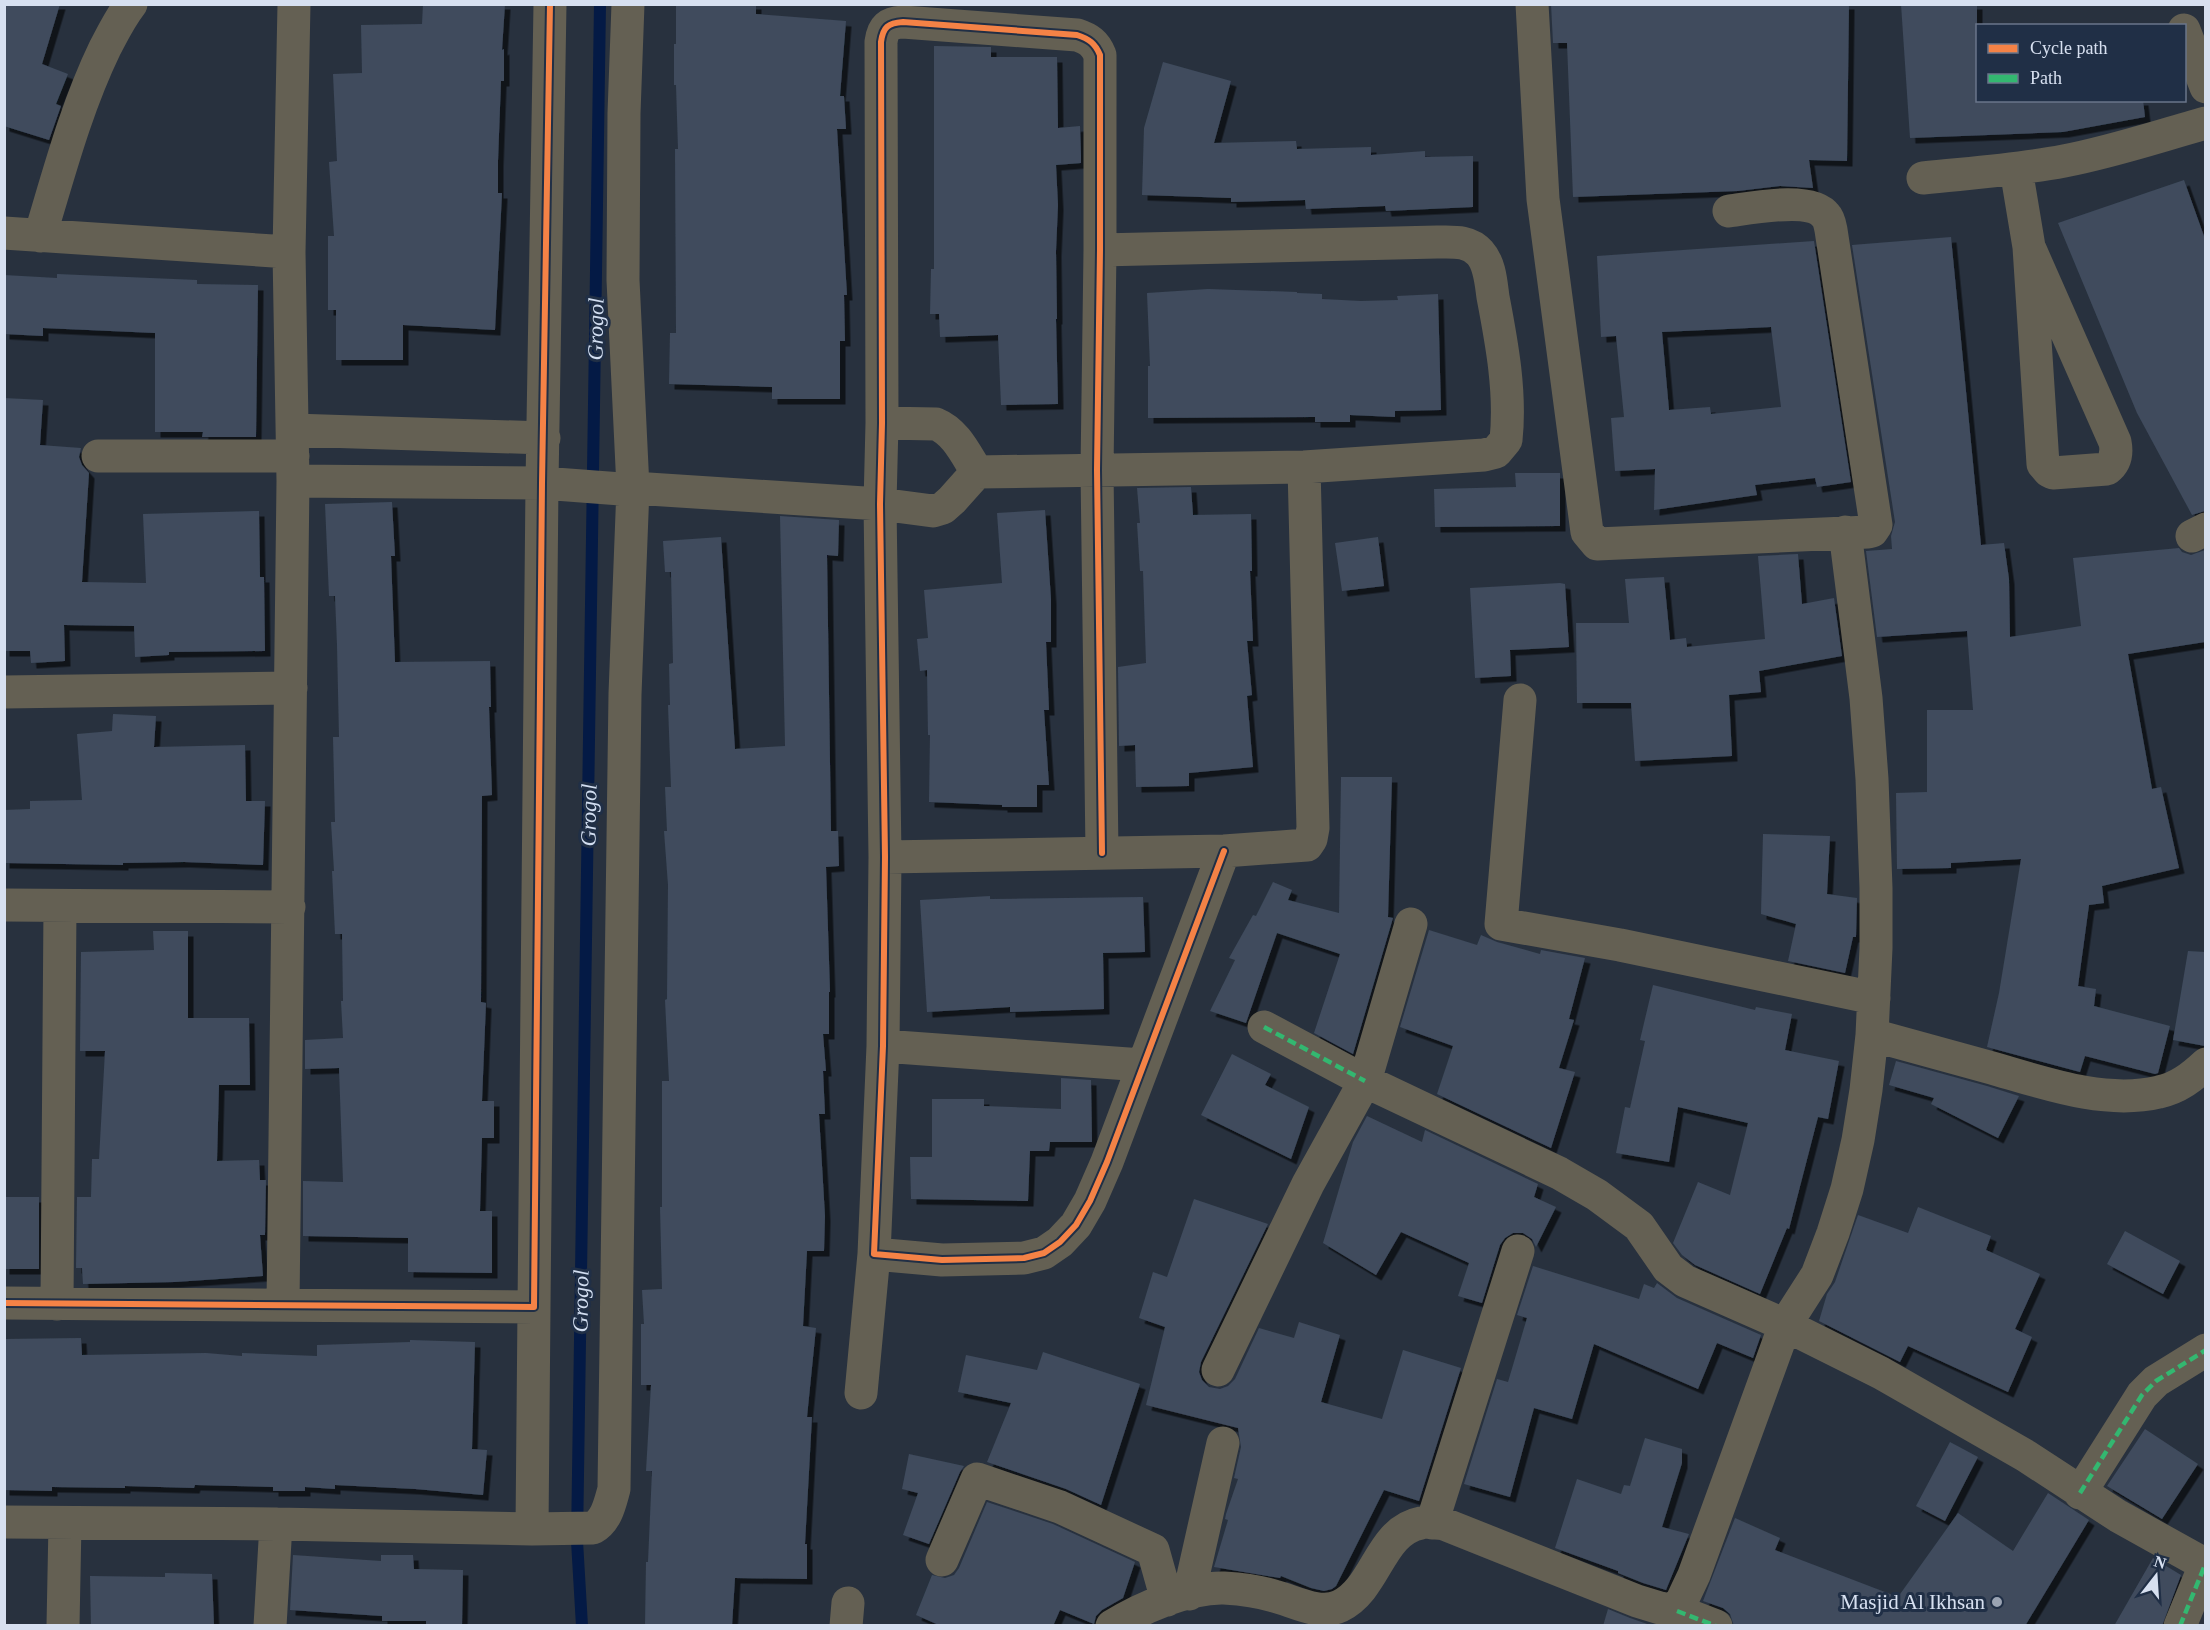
<svg xmlns="http://www.w3.org/2000/svg" width="2210" height="1630" viewBox="0 0 2210 1630" font-family="Georgia,serif">
	<style>
		.lines { fill: none; stroke-linecap: round; stroke-linejoin: round }
		.stream { stroke: #041a45; stroke-width: 12 }
		.building { fill: #3f4b5d; fill-rule: evenodd; filter: url(#shadow) }
		.street { stroke: #646053; stroke-width: 33 }
		.quiet { stroke: #33b770; stroke-width: 4.5; stroke-dasharray: 9 4.5; stroke-linecap: butt }
		.cycleway-casing { stroke: #202f46; stroke-width: 10 }
		.cycleway { stroke: #f48246; stroke-width: 6 }
		.poi-dot { fill: #9aa3b2; stroke: #202f46; stroke-width: 2 }
		.labels { text-anchor: middle; stroke-width: 6; stroke-linejoin: round; paint-order: stroke }
		.poi-label { font-size: 21px; fill: #d7e0f0; stroke: #202f46; text-anchor: end }
		.water-label { font-size: 22px; font-style: italic; fill: #d1ddf0; stroke: #202f46 }
	</style>
	<defs>
		<filter id="shadow"><feDropShadow dx="5.5" dy="5.5" stdDeviation="0" flood-color="#0009"/></filter>
	</defs>
	<rect width="100%" height="100%" fill="#28313e"/>
	<g class="lines">
		<path class="stream" d="M 582,1626 L 577,1541 L 600,4"/>
	</g>
	<path class="building" d="M 4,4 L 60,4 L 42,64 L 68,74 L 56,104 L 61,106 L 49,140 L 4,126 Z
		M 423,4 L 505,4 L 502,50 L 504,49 L 504,81 L 501,81 L 498,161 L 498,193 L 502,193 L 500,233 L 495,330 L 403,325 L 403,360 L 336,360 L 336,310 L 328,310 L 328,236 L 334,236 L 329,162 L 337,161 L 333,74 L 362,73 L 361,25 L 422,24 Z
		M 676,4 L 756,4 L 756,14 L 846,21 L 840,96 L 844,96 L 846,129 L 837,129 L 847,295 L 844,295 L 845,341 L 840,341 L 840,399 L 772,399 L 772,387 L 669,384 L 670,333 L 676,333 L 675,149 L 678,149 L 676,85 L 674,85 L 674,44 L 676,44 Z
		M 1551,4 L 1849,4 L 1847,161 L 1809,160 L 1813,188 L 1780,186 L 1738,191 L 1573,197 L 1567,43 L 1553,43 Z
		M 1901,4 L 1977,4 L 1977,100 L 2143,100 L 2145,117 L 2063,132 L 1910,138 Z
		M 934,46 L 991,47 L 991,57 L 1057,57 L 1058,128 L 1080,126 L 1081,155 L 1081,163 L 1056,165 L 1058,205 L 1056,251 L 1057,319 L 1056,319 L 1058,404 L 1001,405 L 998,335 L 940,337 L 939,314 L 930,314 L 931,269 L 934,269 Z
		M 1163,62 L 1231,81 L 1214,143 L 1296,141 L 1297,149 L 1371,147 L 1371,155 L 1425,151 L 1425,157 L 1473,156 L 1473,207 L 1386,211 L 1385,206 L 1306,209 L 1305,200 L 1231,202 L 1231,198 L 1142,195 L 1144,128 Z
		M 2184,180 L 2205,239 L 2205,511 L 2192,515 L 2137,413 L 2058,223 Z
		M 1951,237 L 1981,545 L 2004,543 L 2009,579 L 2010,637 L 2081,626 L 2073,558 L 2179,548 L 2182,552 L 2191,555 L 2205,550 L 2205,642 L 2128,654 L 2152,789 L 2161,787 L 2179,868 L 2102,886 L 2104,903 L 2089,905 L 2078,986 L 2096,989 L 2094,1006 L 2170,1026 L 2158,1073 L 2155,1074 L 2085,1056 L 2080,1072 L 1987,1047 L 1999,993 L 2021,859 L 1951,863 L 1951,868 L 1897,869 L 1896,793 L 1927,792 L 1927,710 L 1973,710 L 1967,631 L 1877,637 L 1866,551 L 1892,549 L 1891,536 L 1895,522 L 1852,245 Z
		M 1814,241 L 1851,482 L 1817,487 L 1815,478 L 1755,485 L 1757,495 L 1654,510 L 1655,469 L 1615,471 L 1611,418 L 1624,417 L 1616,336 L 1601,337 L 1597,256 ZM 1771,327 L 1781,407 L 1711,414 L 1710,407 L 1669,410 L 1662,332 Z
		M 57,274 L 197,280 L 197,284 L 258,285 L 256,437 L 202,437 L 203,432 L 155,432 L 155,333 L 43,328 L 43,336 L 4,334 L 4,275 L 57,278 Z
		M 1208,289 L 1297,292 L 1297,293 L 1322,294 L 1322,299 L 1361,301 L 1398,300 L 1397,296 L 1438,294 L 1441,410 L 1395,411 L 1395,417 L 1350,415 L 1350,422 L 1315,422 L 1315,417 L 1148,418 L 1148,366 L 1150,366 L 1147,293 Z
		M 4,398 L 43,400 L 40,445 L 81,448 L 79,457 L 82,465 L 89,473 L 82,582 L 146,583 L 143,514 L 259,511 L 260,577 L 264,577 L 265,651 L 169,652 L 169,655 L 135,657 L 134,626 L 64,625 L 65,661 L 31,663 L 30,651 L 4,651 Z
		M 1515,473 L 1560,473 L 1560,526 L 1435,527 L 1434,489 L 1516,487 Z
		M 1191,487 L 1193,515 L 1251,514 L 1252,571 L 1250,571 L 1253,641 L 1247,641 L 1252,695 L 1247,696 L 1253,767 L 1189,773 L 1189,786 L 1136,787 L 1135,745 L 1119,746 L 1118,667 L 1146,663 L 1143,571 L 1140,571 L 1137,523 L 1140,523 L 1137,488 Z
		M 392,502 L 395,556 L 391,556 L 395,662 L 490,661 L 491,707 L 489,707 L 492,795 L 482,796 L 481,1002 L 486,1003 L 482,1101 L 494,1101 L 494,1138 L 482,1138 L 480,1211 L 492,1211 L 492,1273 L 408,1272 L 408,1238 L 303,1236 L 303,1181 L 343,1182 L 339,1068 L 305,1069 L 305,1040 L 343,1038 L 341,1001 L 343,1001 L 342,934 L 335,934 L 332,871 L 334,871 L 331,822 L 335,822 L 333,737 L 339,737 L 337,645 L 335,596 L 329,596 L 325,504 Z
		M 1045,510 L 1051,599 L 1051,642 L 1046,642 L 1049,710 L 1044,710 L 1049,785 L 1037,785 L 1037,807 L 1002,807 L 1002,805 L 929,802 L 930,735 L 928,735 L 927,670 L 920,671 L 917,639 L 928,638 L 924,590 L 1002,583 L 997,513 Z
		M 780,516 L 839,520 L 838,556 L 827,555 L 831,831 L 838,831 L 839,866 L 826,867 L 830,992 L 829,992 L 829,1034 L 823,1034 L 826,1071 L 823,1071 L 825,1114 L 819,1114 L 825,1216 L 824,1251 L 807,1251 L 803,1326 L 816,1328 L 807,1417 L 812,1417 L 805,1544 L 807,1544 L 807,1579 L 735,1578 L 732,1626 L 645,1626 L 646,1562 L 648,1562 L 652,1471 L 646,1471 L 651,1385 L 641,1385 L 641,1324 L 644,1324 L 642,1290 L 662,1289 L 660,1207 L 662,1207 L 662,1081 L 669,1081 L 665,1000 L 667,999 L 668,885 L 664,831 L 667,831 L 665,787 L 671,787 L 668,705 L 670,705 L 669,664 L 673,663 L 671,572 L 665,572 L 663,541 L 721,537 L 735,749 L 785,746 Z
		M 1378,537 L 1384,586 L 1342,591 L 1335,543 Z
		M 1798,554 L 1802,604 L 1834,598 L 1842,656 L 1759,671 L 1761,692 L 1729,695 L 1732,756 L 1635,761 L 1631,703 L 1577,703 L 1576,623 L 1629,623 L 1625,579 L 1664,577 L 1670,640 L 1686,638 L 1687,647 L 1765,639 L 1758,556 Z
		M 1560,583 L 1565,584 L 1569,647 L 1510,650 L 1511,676 L 1475,678 L 1470,588 Z
		M 113,714 L 156,716 L 154,747 L 245,745 L 246,801 L 265,801 L 263,865 L 184,862 L 123,863 L 123,865 L 4,863 L 4,810 L 30,809 L 30,801 L 82,800 L 77,734 L 112,731 Z
		M 1341,777 L 1392,777 L 1388,917 L 1393,918 L 1353,1054 L 1314,1033 L 1340,954 L 1277,933 L 1246,1023 L 1210,1011 L 1235,960 L 1229,958 L 1253,915 L 1256,916 L 1273,882 L 1292,890 L 1288,900 L 1339,913 Z
		M 1763,834 L 1830,836 L 1827,894 L 1857,898 L 1856,937 L 1853,937 L 1845,973 L 1788,961 L 1796,924 L 1761,914 Z
		M 990,896 L 990,899 L 1143,897 L 1145,952 L 1103,953 L 1104,1009 L 1010,1012 L 1010,1007 L 927,1012 L 920,900 Z
		M 1429,930 L 1477,945 L 1481,935 L 1497,942 L 1540,954 L 1541,950 L 1585,958 L 1569,1019 L 1574,1020 L 1559,1068 L 1575,1072 L 1551,1148 L 1437,1094 L 1453,1046 L 1400,1027 Z
		M 153,931 L 188,931 L 188,1018 L 249,1018 L 250,1085 L 219,1085 L 217,1161 L 259,1160 L 260,1180 L 266,1180 L 265,1235 L 260,1235 L 263,1276 L 175,1282 L 83,1284 L 82,1268 L 76,1268 L 77,1197 L 91,1197 L 92,1159 L 99,1159 L 105,1051 L 80,1051 L 81,952 L 154,950 Z
		M 2188,951 L 2205,952 L 2205,1046 L 2173,1040 Z
		M 1653,985 L 1755,1010 L 1756,1007 L 1792,1014 L 1785,1050 L 1839,1061 L 1828,1119 L 1818,1117 L 1789,1229 L 1787,1228 L 1760,1294 L 1695,1265 L 1682,1255 L 1673,1243 L 1698,1182 L 1730,1195 L 1748,1123 L 1678,1107 L 1669,1162 L 1616,1153 L 1625,1107 L 1630,1108 L 1645,1041 L 1640,1040 Z
		M 1232,1054 L 1271,1074 L 1265,1085 L 1309,1107 L 1291,1159 L 1201,1115 Z
		M 1896,1061 L 1987,1086 L 2019,1096 L 1998,1138 L 1931,1104 L 1934,1098 L 1889,1085 Z
		M 1061,1078 L 1091,1080 L 1092,1142 L 1050,1142 L 1049,1151 L 1030,1151 L 1028,1201 L 911,1199 L 910,1157 L 932,1157 L 932,1099 L 984,1099 L 984,1106 L 1061,1109 Z
		M 1367,1116 L 1422,1142 L 1425,1130 L 1538,1184 L 1534,1197 L 1556,1207 L 1536,1247 L 1532,1239 L 1523,1233 L 1513,1233 L 1505,1238 L 1500,1245 L 1482,1303 L 1458,1296 L 1469,1263 L 1401,1232 L 1376,1275 L 1323,1243 L 1353,1142 Z
		M 4,1197 L 39,1197 L 39,1269 L 4,1269 Z
		M 1194,1199 L 1268,1224 L 1201,1362 L 1199,1372 L 1202,1380 L 1209,1387 L 1220,1389 L 1228,1386 L 1235,1379 L 1259,1328 L 1294,1338 L 1299,1322 L 1340,1335 L 1321,1402 L 1382,1419 L 1403,1350 L 1461,1368 L 1419,1501 L 1384,1490 L 1336,1586 L 1332,1589 L 1324,1591 L 1311,1588 L 1281,1576 L 1280,1578 L 1214,1567 L 1228,1520 L 1225,1519 L 1226,1514 L 1238,1479 L 1234,1478 L 1241,1447 L 1238,1428 L 1146,1405 L 1165,1327 L 1139,1318 L 1153,1272 L 1167,1277 Z
		M 1918,1207 L 1991,1236 L 1986,1250 L 2040,1274 L 2015,1329 L 2032,1337 L 2008,1392 L 1908,1346 L 1900,1362 L 1819,1321 L 1827,1294 L 1835,1282 L 1858,1215 L 1908,1233 Z
		M 2125,1231 L 2180,1261 L 2163,1294 L 2107,1264 Z
		M 1533,1266 L 1639,1299 L 1644,1284 L 1654,1288 L 1657,1283 L 1677,1298 L 1761,1335 L 1753,1358 L 1717,1343 L 1698,1389 L 1594,1344 L 1572,1419 L 1534,1408 L 1510,1497 L 1464,1484 L 1497,1379 L 1508,1382 L 1527,1318 L 1517,1315 Z
		M 81,1338 L 82,1355 L 206,1353 L 242,1356 L 242,1353 L 317,1356 L 317,1345 L 410,1342 L 410,1340 L 475,1342 L 472,1449 L 487,1450 L 483,1495 L 415,1489 L 335,1485 L 335,1489 L 305,1487 L 305,1491 L 273,1491 L 273,1487 L 195,1485 L 194,1488 L 125,1486 L 125,1488 L 52,1487 L 52,1491 L 4,1490 L 4,1339 Z
		M 1043,1352 L 1140,1384 L 1101,1505 L 1066,1489 L 987,1462 L 1011,1403 L 958,1392 L 966,1355 L 1037,1370 Z
		M 2145,1429 L 2198,1464 L 2162,1519 L 2107,1486 Z
		M 1645,1438 L 1682,1449 L 1682,1463 L 1662,1527 L 1689,1534 L 1666,1590 L 1643,1583 L 1618,1573 L 1618,1571 L 1555,1548 L 1577,1479 L 1621,1494 L 1624,1485 L 1630,1486 Z
		M 1950,1442 L 1978,1457 L 1945,1521 L 1916,1506 Z
		M 909,1454 L 964,1466 L 960,1472 L 929,1544 L 903,1535 L 918,1493 L 902,1489 Z
		M 2048,1493 L 2089,1520 L 2025,1626 L 1734,1626 L 1730,1614 L 1723,1608 L 1703,1601 L 1735,1518 L 1780,1538 L 1775,1550 L 1898,1597 L 1958,1513 L 2013,1551 Z
		M 987,1502 L 1053,1524 L 1135,1562 L 1123,1598 L 1102,1610 L 1096,1616 L 1094,1624 L 1060,1610 L 1053,1626 L 941,1626 L 916,1615 L 932,1575 L 945,1578 L 954,1575 L 959,1568 Z
		M 293,1555 L 381,1561 L 381,1555 L 413,1555 L 414,1569 L 463,1570 L 462,1626 L 426,1626 L 426,1621 L 382,1621 L 382,1616 L 290,1610 Z
		M 2153,1558 L 2181,1575 L 2162,1626 L 2114,1626 Z
		M 165,1573 L 212,1574 L 214,1626 L 91,1626 L 90,1576 L 165,1577 Z
		M 1608,1609 L 1630,1618 L 1653,1626 L 1603,1626 Z"/>
	<g class="lines">
		<path class="street" d="M 1532,4 L 1543,199 L 1587,532 L 1597,544 L 1868,532 L 1872,531 L 1876,525 L 1831,230 C 1830,225 1829,219 1826,216 C 1812,196 1751,208 1729,211
			M 2184,30 L 2206,87
			M 2016,169 L 2029,247 L 2043,464 L 2049,471 L 2053,473 L 2107,469 C 2116,462 2117,452 2115,442 L 2029,247
			M 1923,178 C 1970,173 2018,170 2064,161 C 2112,152 2159,136 2206,123
			M 4,233 L 289,252
			M 40,236 C 59,173 76,108 105,48 C 113,33 120,18 131,4
			M 882,423 L 936,424 C 956,432 966,455 977,472 L 1304,467 L 1484,455 L 1496,452 L 1506,440 C 1511,393 1502,344 1493,297 C 1491,283 1490,264 1480,253 C 1469,240 1452,242 1437,242 L 1100,250
			M 293,430 L 544,438
			M 98,456 L 293,456
			M 293,481 L 542,483 L 621,489 L 633,488 L 880,504 L 933,511 L 943,508 L 952,500 L 977,472
			M 2192,536 L 2206,529
			M 4,692 L 291,688
			M 1520,700 L 1501,924 L 1620,945 L 1874,998
			M 1102,853 L 1097,470 L 1100,250 L 1100,55 C 1095,43 1089,39 1077,35 L 903,22 C 888,23 883,27 881,42 L 882,423 L 880,504 L 885,857 L 883,1046 L 874,1254 L 942,1260 L 1024,1258 L 1044,1253 L 1060,1242 L 1076,1225 L 1090,1201 L 1107,1162 L 1224,851
			M 885,857 L 1224,851 L 1307,845 L 1311,839 L 1313,828 L 1304,467
			M 4,905 L 289,907
			M 1411,924 L 1365,1081 L 1559,1173 L 1597,1195 L 1639,1226 L 1668,1268 L 1685,1281 L 1785,1325 L 1881,1373 L 2026,1456 L 2118,1516 L 2206,1565
			M 1872,1035 C 1912,1046 1952,1057 1992,1068 C 2044,1083 2105,1105 2159,1092 C 2178,1088 2192,1077 2206,1064
			M 883,1046 L 1142,1065
			M 4,1303 L 534,1307 L 542,483 L 550,4
			M 57,1304 L 60,906
			M 283,1304 L 293,481 L 289,252 L 294,4
			M 534,1307 L 532,1529 L 593,1528 C 607,1520 610,1503 614,1489 L 625,694 L 633,488 L 623,280 L 624,113 L 628,4
			M 1218,1370 L 1308,1184 L 1365,1081 L 1264,1027
			M 861,1393 L 874,1254
			M 2080,1493 L 2142,1395 L 2156,1381 L 2206,1350
			M 4,1522 L 276,1524 L 532,1529
			M 1432,1523 L 1518,1251
			M 942,1560 L 977,1479 L 1060,1507 L 1153,1550 L 1167,1600
			M 1189,1594 L 1223,1443
			M 1677,1611 L 1716,1626
			M 63,1626 L 65,1523
			M 270,1626 L 276,1524
			M 846,1626 L 848,1603
			M 1112,1626 C 1141,1608 1189,1587 1224,1588 C 1240,1589 1258,1591 1274,1596 C 1294,1601 1319,1616 1340,1606 C 1377,1588 1379,1531 1421,1523 C 1428,1521 1437,1523 1444,1524 L 1637,1601 L 1660,1608 L 1677,1611 L 1694,1575 L 1785,1325 L 1817,1275 L 1833,1233 L 1847,1189 L 1858,1140 L 1866,1090 L 1872,1035 L 1876,948 L 1876,888 L 1872,779 L 1866,698 L 1845,532
			M 2180,1626 L 2205,1565"/>
		<path class="quiet" d="M 1264,1027 L 1365,1081
			M 2080,1493 L 2142,1395 L 2156,1381 L 2206,1350
			M 1677,1611 L 1716,1626
			M 2180,1626 L 2205,1565"/>
		<defs>
			<path id="cycleway" d="M 1102,853 L 1097,470 L 1100,250 L 1100,55 C 1095,43 1089,39 1077,35 L 903,22 C 888,23 883,27 881,42 L 882,423 L 880,504 L 885,857 L 883,1046 L 874,1254 L 942,1260 L 1024,1258 L 1044,1253 L 1060,1242 L 1076,1225 L 1090,1201 L 1107,1162 L 1224,851
				M 4,1303 L 534,1307 L 542,483 L 550,4"/>
		</defs>
		<use href="#cycleway" class="cycleway-casing"/>
		<use href="#cycleway" class="cycleway"/>
	</g>
	<circle class="poi-dot" cx="1997" cy="1602" r="6"/>
	<g class="labels">
		<g class="poi-label">
			<text x="1985" y="1609">Masjid Al Ikhsan</text>
		</g>
		<g class="water-label">
			<text transform="translate(595 329) rotate(-89)" y="8">Grogol</text>
			<text transform="translate(588 815) rotate(-89)" y="8">Grogol</text>
			<text transform="translate(580 1301) rotate(-89)" y="8">Grogol</text>
		</g>
	</g>
	<rect width="2210" height="1630" fill="none" stroke="#d7e0f0" stroke-width="12"/>
	<rect x="1976" y="24" width="210" height="78" fill="#202f46" stroke="#69768a" stroke-width="1.5"/>
	<rect x="1988" y="44" width="30" height="9" fill="#f48246" stroke="#69768a" stroke-width="1.5"/>
	<text x="2030" y="54" font-size="18" fill="#d7e0f0">Cycle path</text>
	<rect x="1988" y="74" width="30" height="9" fill="#33b770" stroke="#69768a" stroke-width="1.5"/>
	<text x="2030" y="84" font-size="18" fill="#d7e0f0">Path</text>
	<g transform="translate(2156 1576) rotate(17)" stroke="#202f46" stroke-width="4.5" paint-order="stroke">
	<path d="M0-4.5L10 22L0 15L-10 22Z" fill="#d7e0f0"/>
	<text y="-9" font-size="16" font-weight="bold" text-anchor="middle" fill="#d7e0f0">N</text>
	</g>
</svg>
